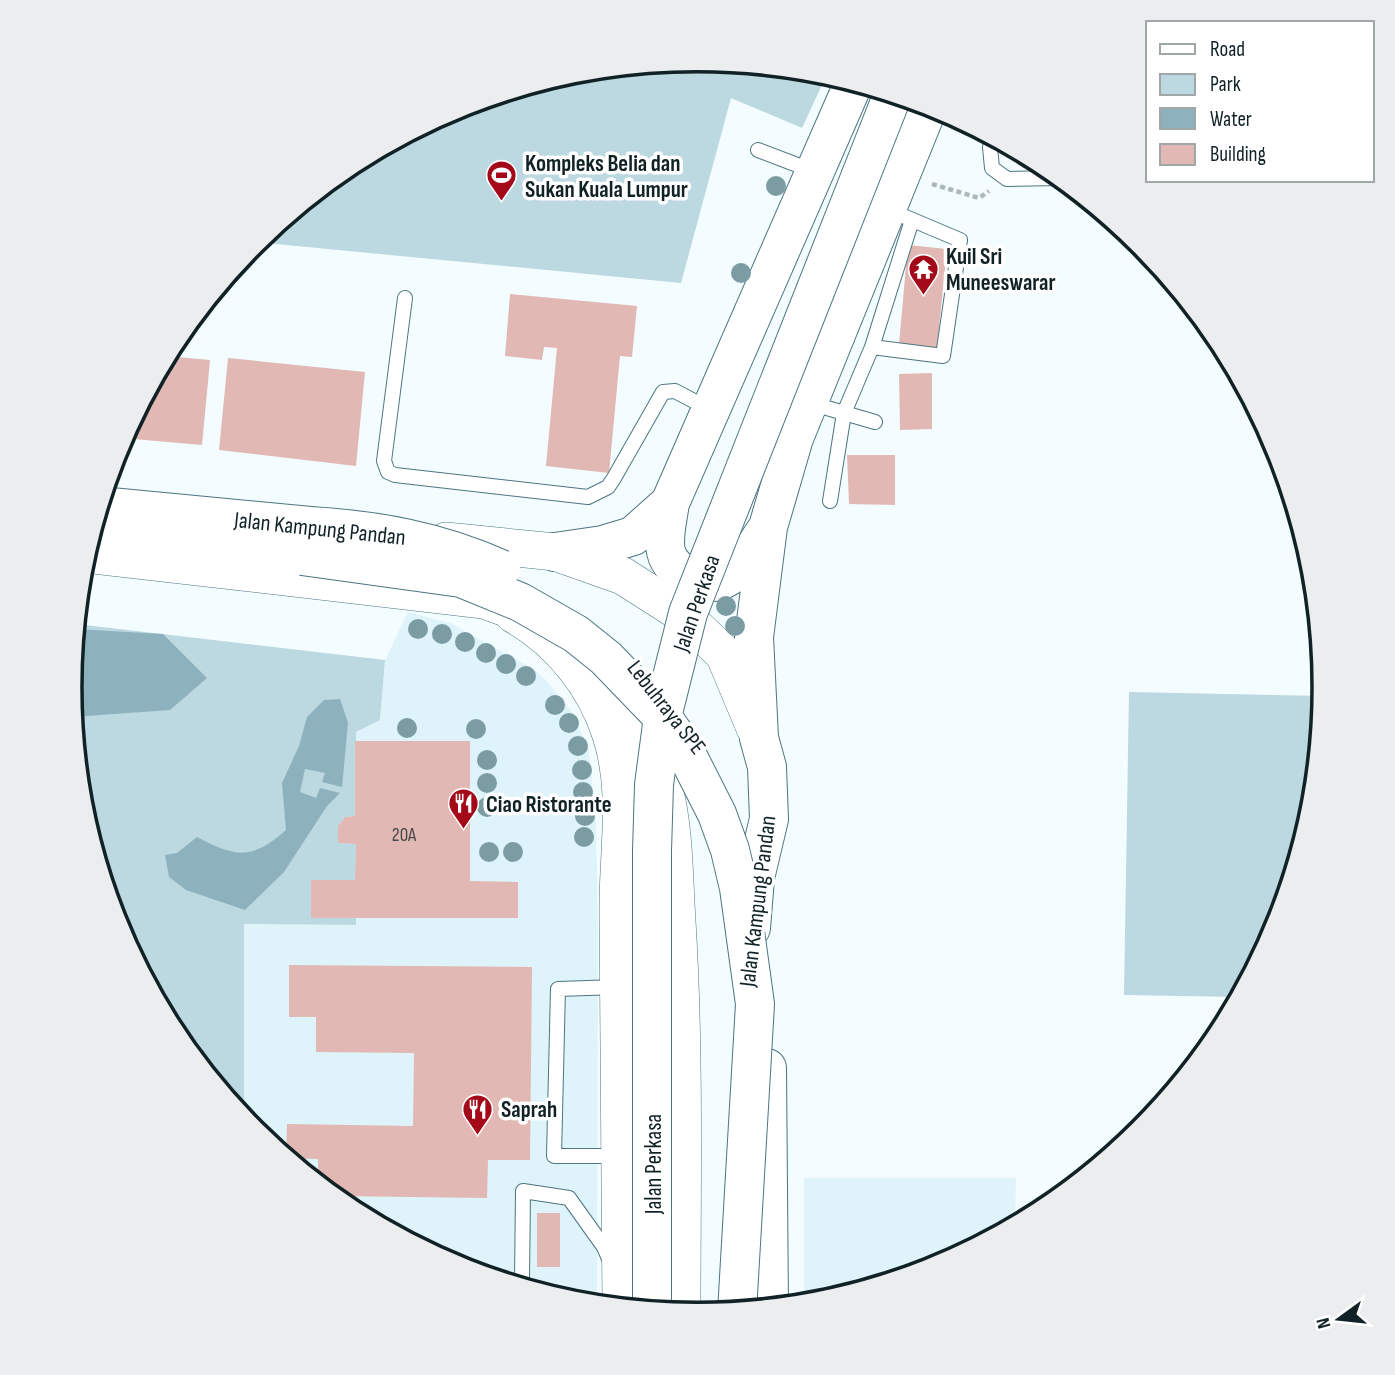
<svg xmlns="http://www.w3.org/2000/svg" width="1395" height="1375" viewBox="0 0 1395 1375" font-family="'Sofia Sans Condensed',sans-serif">
	<style>
		.built { fill: #dff4fa }
		.green { fill: #bcd8e0 }
		.water { fill: #8eb2bd }
		.building { fill: #e1b8b3 }
		.lines { fill: none; stroke-linecap: round; stroke-linejoin: round }
		.service-casing { stroke: #4c7580; stroke-width: 16 }
		.tertiary-casing { stroke: #4c7580; stroke-width: 38 }
		.secondary-casing { stroke: #4c7580; stroke-width: 40 }
		.motorway-casing { stroke: #4c7580; stroke-width: 40 }
		.path { stroke: #abb7ba; stroke-width: 4.5; stroke-dasharray: 5 3.5; stroke-linecap: butt }
		.service { stroke: #fff; stroke-width: 14 }
		.tertiary { stroke: #fff; stroke-width: 37 }
		.secondary { stroke: #fff; stroke-width: 38 }
		.motorway { stroke: #fff; stroke-width: 38 }
		.secondary-bridge-casing { stroke: #4c7580; stroke-width: 40; stroke-linecap: butt }
		.motorway-bridge-casing { stroke: #4c7580; stroke-width: 40; stroke-linecap: butt }
		.secondary-bridge { stroke: #fff; stroke-width: 38 }
		.motorway-bridge { stroke: #fff; stroke-width: 38 }
		.tree { fill: #7c9ca4 }
		.labels { text-anchor: middle; stroke-width: 7; stroke-linejoin: round; paint-order: stroke }
		.number-label { font-size: 19px; fill: #454849 }
		.poi-label { font-size: 23px; font-weight: bold; fill: #112226; stroke: #fff; text-anchor: start }
		.street-label { font-size: 23px; fill: #112226; stroke: #fff }
		.rim { fill: none; stroke: #112226; stroke-width: 3.5 }
	</style>
	<rect width="100%" height="100%" fill="#f3fcfe"/>
	<path class="built" d="M 408,612 L 450,623 L 530,667 L 544,678 L 572,712 L 589,751 L 596,822 L 598,928 L 597,1306 L 575,1303 L 457,1268 L 348,1209 L 244,1121 L 244,924 L 356,925 L 355,917 L 311,918 L 311,880 L 356,844 L 338,843 L 338,826 L 345,817 L 356,732 L 380,720 L 385,660 Z
		M 804,1178 L 1016,1178 L 1015,1226 L 937,1268 L 820,1304 L 804,1305 Z"/>
	<path class="green" d="M 698,60 L 827,74 L 802,128 L 731,98 L 681,283 L 255,242 L 349,165 L 458,107 L 575,71 Z
		M 76,624 L 385,660 L 380,720 L 356,732 L 355,816 L 345,817 L 338,826 L 338,843 L 356,844 L 355,880 L 311,881 L 312,918 L 356,917 L 356,925 L 244,924 L 244,1121 L 175,1036 L 117,927 L 81,810 L 70,687 Z
		M 1129,692 L 1325,696 L 1313,810 L 1278,928 L 1241,997 L 1124,995 Z"/>
	<path class="water" d="M 75,629 L 163,634 L 207,678 L 170,710 L 72,717 L 70,687 Z
		M 340,699 L 348,723 L 342,787 L 322,782 L 325,773 L 305,769 L 300,792 L 316,798 L 320,788 L 340,793 L 327,806 L 284,872 L 245,910 L 186,890 L 169,877 L 165,855 L 177,853 L 197,837 C 236,858 252,860 286,830 L 282,783 L 299,746 L 307,717 L 324,700 Z"/>
	<path class="building" d="M 908,245 L 947,249 L 937,348 L 899,344 Z
		M 510,294 L 637,306 L 632,357 L 620,356 L 609,473 L 546,466 L 557,348 L 544,347 L 542,360 L 505,356 Z
		M 166,356 L 210,360 L 202,445 L 122,438 Z
		M 228,358 L 365,372 L 356,466 L 219,450 Z
		M 932,373 L 932,429 L 900,430 L 899,374 Z
		M 847,455 L 895,455 L 895,505 L 849,504 Z
		M 355,741 L 470,741 L 470,881 L 518,882 L 518,918 L 311,918 L 311,880 L 355,880 L 356,844 L 338,843 L 338,826 L 345,817 L 355,816 Z
		M 289,965 L 532,967 L 530,1160 L 488,1160 L 487,1198 L 332,1196 L 318,1184 L 318,1159 L 286,1158 L 287,1124 L 413,1126 L 414,1053 L 316,1052 L 316,1017 L 289,1017 Z
		M 537,1213 L 560,1213 L 560,1267 L 537,1267 Z"/>
	<g class="lines">
		<defs>
			<path id="service" d="M 993,137 L 990,147 L 992,168 L 1007,179 L 1062,178
				M 758,150 L 813,171
				M 889,210 L 960,240 L 943,356 L 872,347 L 912,220
				M 405,298 L 384,461 L 388,472 L 395,475 L 588,497 L 608,487 L 614,478 L 663,392 L 675,391 L 709,409
				M 810,403 L 875,422
				M 830,501 L 844,413 L 872,347
				M 617,987 L 558,989 L 554,1156 L 620,1156
				M 516,1286 L 522,1281 L 523,1191 L 569,1198 L 604,1247 L 610,1261"/>
			<path id="tertiary" d="M 446,541 L 555,552 L 623,576 L 681,613 L 724,654 L 755,728
				M 85,554 L 484,600 L 503,607
				M 513,614 C 560,641 595,684 611,735 C 630,794 617,854 618,914 C 618,1046 620,1177 621,1308
				M 597,670 C 628,702 651,741 663,784 C 675,828 674,876 677,921 C 685,1052 682,1183 682,1314"/>
			<path id="secondary" d="M 670,503 C 665,536 655,563 692,577 C 704,581 712,585 724,579 C 743,570 755,545 767,529
				M 555,552 L 603,545 L 633,536 L 670,503 L 854,82
				M 751,928 L 755,878 L 769,819 L 767,767 L 759,738 L 754,637 L 768,527 L 794,438 L 929,105"/>
			<path id="motorway" d="M 100,506 L 310,526
				M 91,534 L 302,556
				M 767,1068 L 769,1309"/>
		</defs>
		<use href="#service" class="service-casing"/>
		<use href="#tertiary" class="tertiary-casing"/>
		<use href="#secondary" class="secondary-casing"/>
		<use href="#motorway" class="motorway-casing"/>
		<path class="path" d="M 932,184 L 979,198 L 989,191"/>
		<use href="#service" class="service"/>
		<use href="#tertiary" class="tertiary"/>
		<use href="#secondary" class="secondary"/>
		<use href="#motorway" class="motorway"/>
		<defs>
			<path id="secondary-bridge" d="M 652,1311 L 652,851 L 654,785 L 664,709 L 688,613 L 893,94"/>
			<path id="motorway-bridge" d="M 310,526 C 377,530 439,541 501,569
				M 302,556 L 461,578 L 520,602 L 576,634 L 606,658 L 660,714 L 682,745 L 717,814 L 730,850 L 739,888 L 755,1004 L 737,1312"/>
		</defs>
		<use href="#secondary-bridge" class="secondary-bridge-casing"/>
		<use href="#motorway-bridge" class="motorway-bridge-casing"/>
		<use href="#secondary-bridge" class="secondary-bridge"/>
		<use href="#motorway-bridge" class="motorway-bridge"/>
	</g>
	<g class="tree">
		<circle cx="776" cy="186" r="10"/>
		<circle cx="741" cy="273" r="10"/>
		<circle cx="726" cy="606" r="10"/>
		<circle cx="735" cy="626" r="10"/>
		<circle cx="418" cy="629" r="10"/>
		<circle cx="442" cy="634" r="10"/>
		<circle cx="465" cy="642" r="10"/>
		<circle cx="486" cy="653" r="10"/>
		<circle cx="506" cy="664" r="10"/>
		<circle cx="526" cy="676" r="10"/>
		<circle cx="555" cy="705" r="10"/>
		<circle cx="569" cy="723" r="10"/>
		<circle cx="407" cy="728" r="10"/>
		<circle cx="476" cy="729" r="10"/>
		<circle cx="578" cy="746" r="10"/>
		<circle cx="487" cy="760" r="10"/>
		<circle cx="582" cy="770" r="10"/>
		<circle cx="487" cy="783" r="10"/>
		<circle cx="583" cy="792" r="10"/>
		<circle cx="487" cy="807" r="10"/>
		<circle cx="585" cy="816" r="10"/>
		<circle cx="584" cy="837" r="10"/>
		<circle cx="489" cy="852" r="10"/>
		<circle cx="513" cy="852" r="10"/>
	</g>
	<defs>
		<symbol id="stadium-pin" viewBox="-11 -11 22 30"><path d="M0 17L-7.5 6A9.5 9.5 0 1 1 7.5 6Z" fill="#a30919" stroke="#fff"/><path d="M0-5a6.5 5 0 1 0 0 10a6.5 5 0 1 0 0-10ZM-3.5-1.8h7v3.6h-7Z" fill="#fff"/></symbol>
		<symbol id="temple-pin" viewBox="-11 -11 22 30"><path d="M0 17L-7.5 6A9.5 9.5 0 1 1 7.5 6Z" fill="#a30919" stroke="#fff"/><path d="M0-6L5-2H3V0L6.5 2.5H4V6H1.5V3h-3V6H-4V2.5H-6.5L-3 0V-2H-5Z" fill="#fff"/></symbol>
		<symbol id="restaurant-pin" viewBox="-11 -11 22 30"><path d="M0 17L-7.5 6A9.5 9.5 0 1 1 7.5 6Z" fill="#a30919" stroke="#fff"/><path d="M-5-6h1v4h1v-4h1v4h1v-4h1v5L-1.5 .5V6h-2V.5L-5-1ZM5-6V6H3V1.5H1.5Q1.5-4 5-6Z" fill="#fff"/></symbol>
	</defs>
	<g fill-rule="evenodd">
		<use href="#stadium-pin" x="484" y="158" width="35" height="47"/>
		<use href="#temple-pin" x="906" y="252" width="35" height="47"/>
		<use href="#restaurant-pin" x="446" y="786" width="35" height="47"/>
		<use href="#restaurant-pin" x="460" y="1092" width="35" height="47"/>
	</g>
	<g class="labels">
		<g class="number-label">
			<text x="404" y="841">20A</text>
		</g>
		<g class="poi-label">
			<text x="525" y="171">Kompleks Belia dan<tspan x="525" dy="26">Sukan Kuala Lumpur</tspan></text>
			<text x="946" y="264">Kuil Sri<tspan x="946" dy="26">Muneeswarar</tspan></text>
			<text x="486" y="812">Ciao Ristorante</text>
			<text x="501" y="1117">Saprah</text>
		</g>
		<g class="street-label">
			<text transform="translate(320 528) rotate(6)" y="8">Jalan Kampung Pandan</text>
			<text transform="translate(696 603) rotate(-71)" y="8">Jalan Perkasa</text>
			<text transform="translate(667 707) rotate(52)" y="8">Lebuhraya SPE</text>
			<text transform="translate(757 901) rotate(-83)" y="8">Jalan Kampung Pandan</text>
			<text transform="translate(653 1164) rotate(-90)" y="8">Jalan Perkasa</text>
		</g>
	</g>
	<path d="M0 0H1395V1375H0ZM82 687a615 615 0 1 1 1230 0a615 615 0 1 1-1230 0Z" fill="#ecedee" fill-rule="evenodd"/>
	<path class="rim" d="M82 687a615 615 0 1 1 1230 0a615 615 0 1 1-1230 0Z"/>
	<rect x="1146" y="21" width="228" height="161" fill="#ffffff" stroke="#a0a7a8" stroke-width="2"/>
	<rect x="1160" y="44" width="35" height="10" fill="#ffffff" stroke="#a0a7a8" stroke-width="2"/>
	<text x="1210" y="56" font-size="21" fill="#112226">Road</text>
	<rect x="1160" y="74" width="35" height="21" fill="#bcd8e0" stroke="#a0a7a8" stroke-width="2"/>
	<text x="1210" y="91" font-size="21" fill="#112226">Park</text>
	<rect x="1160" y="108" width="35" height="21" fill="#8eb2bd" stroke="#a0a7a8" stroke-width="2"/>
	<text x="1210" y="126" font-size="21" fill="#112226">Water</text>
	<rect x="1160" y="144" width="35" height="21" fill="#e1b8b3" stroke="#a0a7a8" stroke-width="2"/>
	<text x="1210" y="161" font-size="21" fill="#112226">Building</text>
	<g transform="translate(1339 1319) rotate(255)" stroke="#ffffff" stroke-width="5" paint-order="stroke">
	<path d="M0-5L12 26L0 18L-12 26Z" fill="#112226"/>
	<text y="-10" font-size="19" font-weight="bold" text-anchor="middle" fill="#112226">N</text>
	</g>
</svg>
